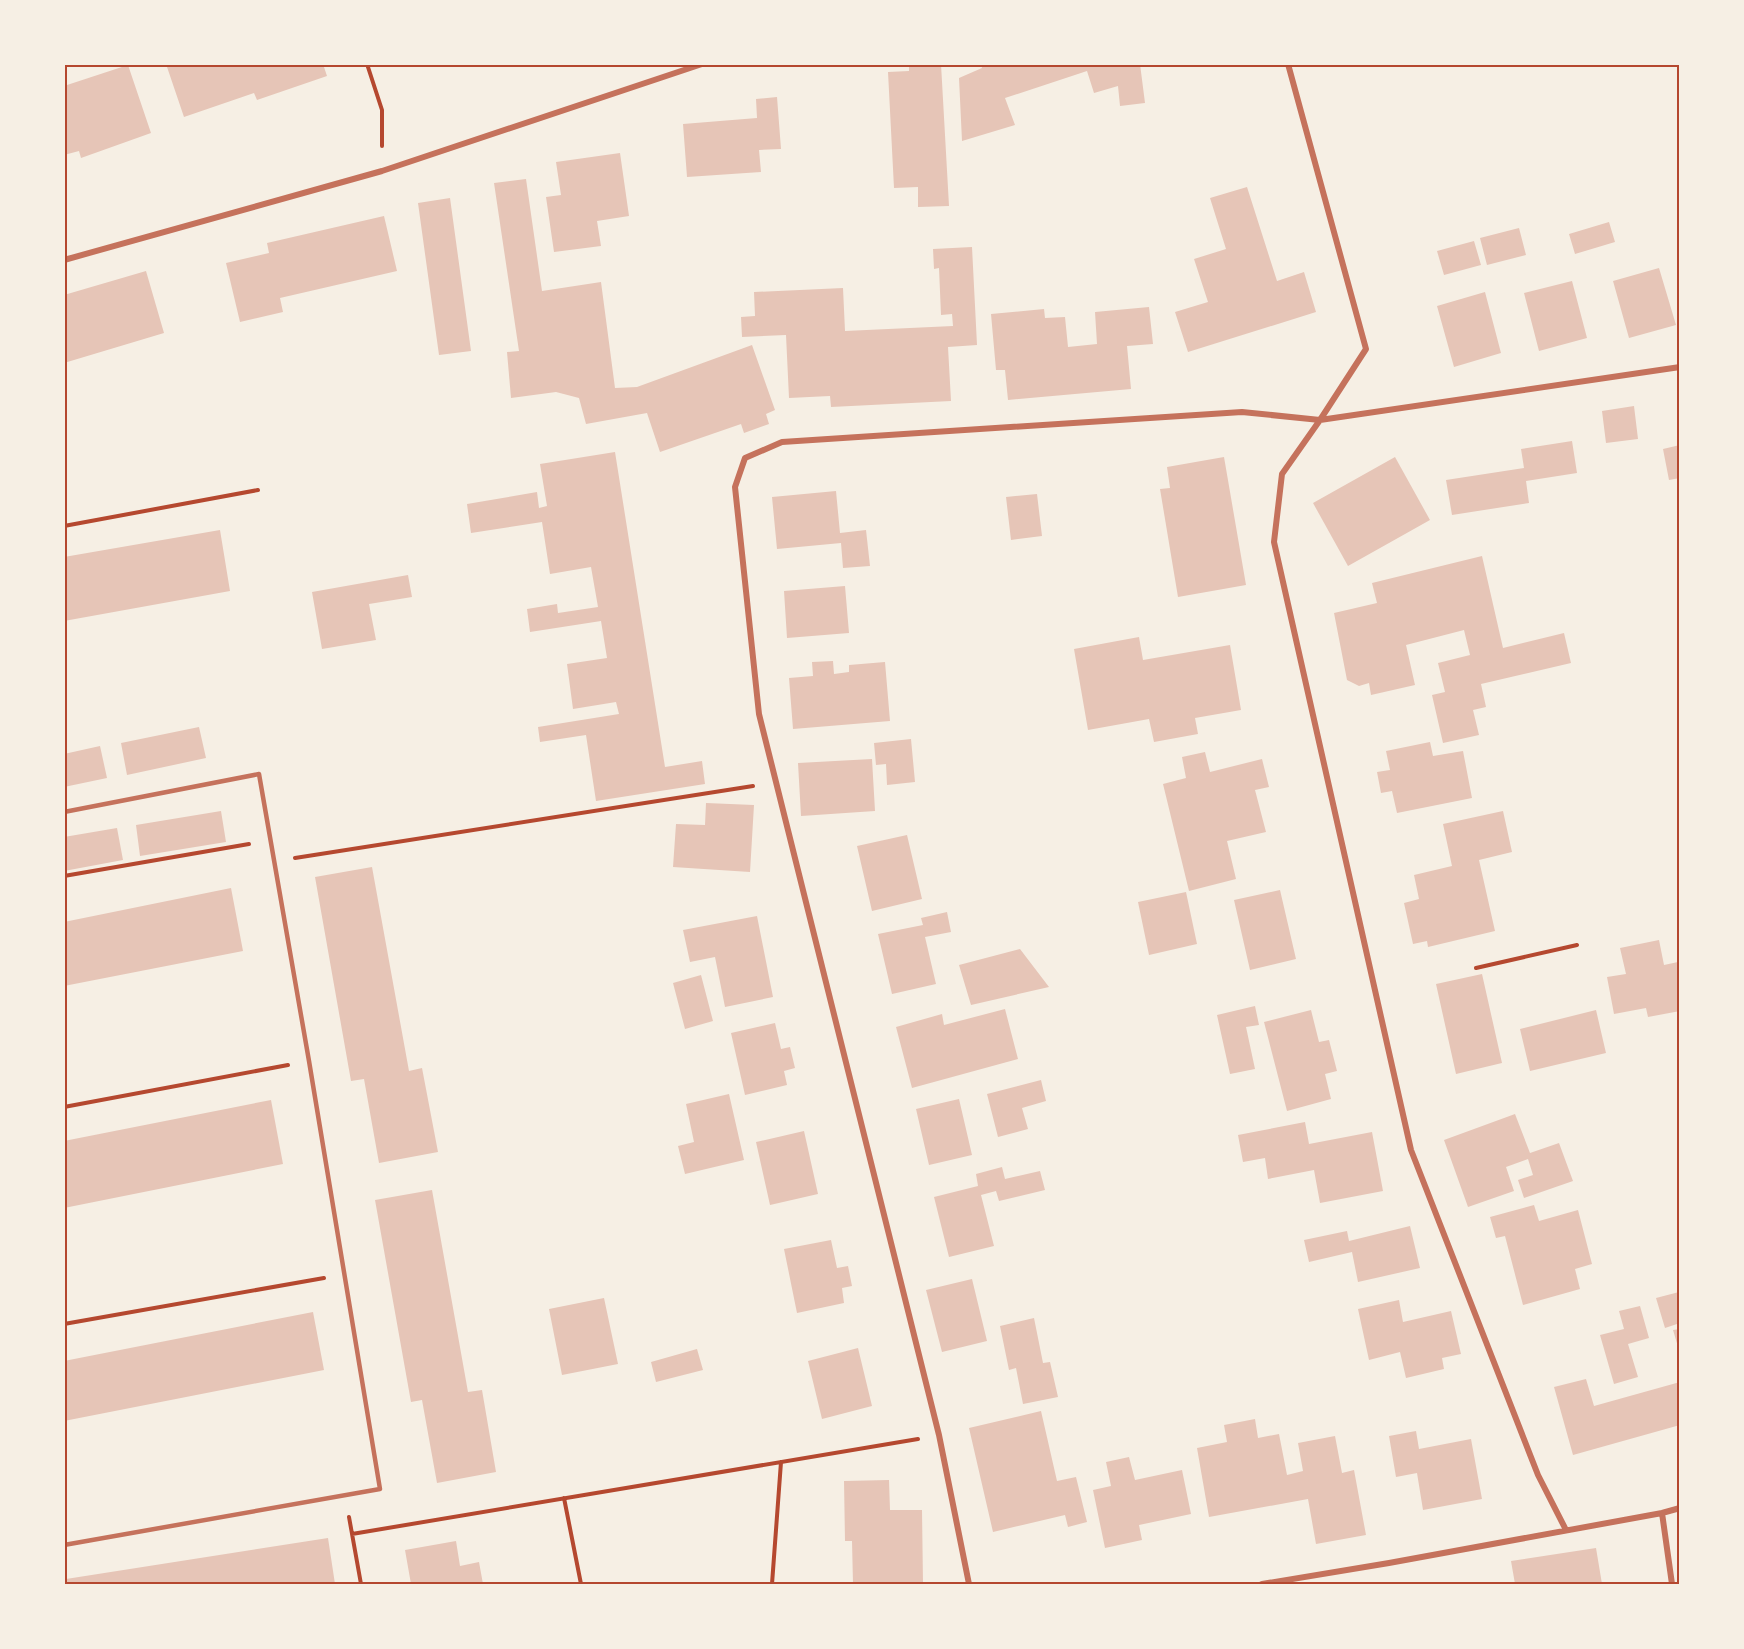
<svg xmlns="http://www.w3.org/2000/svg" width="1744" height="1649" viewBox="0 0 1744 1649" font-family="Ubuntu,sans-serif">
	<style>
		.building { fill: #e6c5b7 }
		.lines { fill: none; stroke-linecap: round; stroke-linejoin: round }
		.path { stroke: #b5482f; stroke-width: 4 }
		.service { stroke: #c5725c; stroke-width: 4.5 }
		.minor { stroke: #c5725c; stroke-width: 6 }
		.neatline { fill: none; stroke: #b5482f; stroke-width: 2 }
	</style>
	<rect width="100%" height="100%" fill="#f6efe4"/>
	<path class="building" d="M 166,64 L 323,64 L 327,76 L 257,100 L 254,93 L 184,117 Z
		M 909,64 L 941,64 L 949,206 L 918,207 L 918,187 L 894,188 L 888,72 L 909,71 Z
		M 981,64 L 1140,64 L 1145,103 L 1120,106 L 1118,86 L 1094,93 L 1087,71 L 1005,98 L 1015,125 L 962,141 L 959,78 L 982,68 Z
		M 128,65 L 151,133 L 81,158 L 79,151 L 64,155 L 64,86 Z
		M 777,97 L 781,149 L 759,150 L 761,172 L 687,177 L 683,124 L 757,118 L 756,99 Z
		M 620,153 L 629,216 L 597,221 L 601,246 L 554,252 L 546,197 L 561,195 L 556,162 Z
		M 526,179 L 542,291 L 601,282 L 615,388 L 637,387 L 752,345 L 775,410 L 766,414 L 769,424 L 744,433 L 741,424 L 660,452 L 647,413 L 586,424 L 579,398 L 556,392 L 511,398 L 507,352 L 519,351 L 494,183 Z
		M 1247,187 L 1277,281 L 1304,272 L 1316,312 L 1188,352 L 1175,312 L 1208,302 L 1194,259 L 1226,249 L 1210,198 Z
		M 450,198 L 471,351 L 439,355 L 418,203 Z
		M 384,216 L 397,271 L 280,298 L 283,312 L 240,322 L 226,263 L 269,253 L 267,243 Z
		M 1609,222 L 1615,242 L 1575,254 L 1569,234 Z
		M 1519,228 L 1526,255 L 1487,265 L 1480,238 Z
		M 1474,241 L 1481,265 L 1444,275 L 1437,251 Z
		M 972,247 L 977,345 L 948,347 L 951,401 L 831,407 L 830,396 L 789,398 L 786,335 L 742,337 L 741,317 L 755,316 L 754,292 L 843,288 L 845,331 L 953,326 L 952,314 L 941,315 L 939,268 L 934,269 L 933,249 Z
		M 1659,268 L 1676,325 L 1629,338 L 1613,281 Z
		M 146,271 L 164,333 L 64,363 L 64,295 Z
		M 1572,281 L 1587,338 L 1539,351 L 1524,293 Z
		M 1485,292 L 1501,353 L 1454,367 L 1437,306 Z
		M 1149,307 L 1153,344 L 1127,346 L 1131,389 L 1008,400 L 1005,370 L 996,370 L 991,314 L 1044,309 L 1045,318 L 1065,317 L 1068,347 L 1097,344 L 1095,312 Z
		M 1634,406 L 1638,439 L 1606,443 L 1602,411 Z
		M 1572,441 L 1577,473 L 1526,481 L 1529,503 L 1452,515 L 1446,480 L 1524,468 L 1521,449 Z
		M 1680,445 L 1680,478 L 1669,480 L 1663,449 Z
		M 615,452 L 665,767 L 702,761 L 705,784 L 596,801 L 586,735 L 540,742 L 538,727 L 619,714 L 616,702 L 573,709 L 567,664 L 607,658 L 601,621 L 530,632 L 527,609 L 557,604 L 558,613 L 598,607 L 591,567 L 550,574 L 542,522 L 471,533 L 467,504 L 537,492 L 539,508 L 547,506 L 540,464 Z
		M 1224,457 L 1246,585 L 1178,597 L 1160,489 L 1170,488 L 1167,467 Z
		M 1395,457 L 1430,520 L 1348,566 L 1313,503 Z
		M 836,491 L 840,533 L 866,530 L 870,566 L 843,568 L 841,543 L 777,549 L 772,497 Z
		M 1037,494 L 1042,536 L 1011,540 L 1006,497 Z
		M 220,530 L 230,591 L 64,621 L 64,557 Z
		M 1482,556 L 1503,648 L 1564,633 L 1571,663 L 1481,684 L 1486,707 L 1473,710 L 1479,735 L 1443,743 L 1432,695 L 1445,692 L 1438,663 L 1470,655 L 1464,630 L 1406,645 L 1415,685 L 1371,695 L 1369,683 L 1359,686 L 1347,680 L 1334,613 L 1377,603 L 1372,583 Z
		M 408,575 L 412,597 L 369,604 L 376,640 L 322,649 L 312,592 Z
		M 845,586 L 849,633 L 787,638 L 784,591 Z
		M 1139,637 L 1143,660 L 1230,645 L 1241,710 L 1195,718 L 1198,734 L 1154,742 L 1149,719 L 1088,730 L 1074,649 Z
		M 833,661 L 834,674 L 849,672 L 849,665 L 885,662 L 890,721 L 793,729 L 789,678 L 813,676 L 812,662 Z
		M 199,727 L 206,758 L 127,775 L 121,743 Z
		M 911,739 L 915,782 L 887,785 L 886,764 L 876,765 L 874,743 Z
		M 1430,742 L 1433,756 L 1463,751 L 1472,798 L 1397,813 L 1392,791 L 1381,793 L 1377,772 L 1390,770 L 1386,751 Z
		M 100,746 L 107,778 L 64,787 L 64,754 Z
		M 1205,752 L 1210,772 L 1262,759 L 1269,787 L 1255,790 L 1266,832 L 1227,841 L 1236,879 L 1189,891 L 1163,784 L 1186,778 L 1182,757 Z
		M 872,759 L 875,811 L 801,816 L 798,763 Z
		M 706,803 L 754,805 L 750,872 L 673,867 L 676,824 L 705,825 Z
		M 221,811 L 226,842 L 140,856 L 136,825 Z
		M 1503,811 L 1512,852 L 1479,860 L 1495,931 L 1428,947 L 1427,941 L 1413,944 L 1404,903 L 1419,899 L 1414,875 L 1452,866 L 1443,824 Z
		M 117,828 L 123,860 L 64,871 L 64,837 Z
		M 907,835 L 922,899 L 872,911 L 857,846 Z
		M 372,867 L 409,1071 L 422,1068 L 438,1152 L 379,1163 L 364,1079 L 351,1081 L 315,877 Z
		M 231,888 L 243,951 L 64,986 L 64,922 Z
		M 1280,890 L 1296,959 L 1250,970 L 1234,900 Z
		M 1186,892 L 1197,944 L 1149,955 L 1138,902 Z
		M 947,912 L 951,932 L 925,937 L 936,984 L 892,994 L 878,934 L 923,925 L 921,918 Z
		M 757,916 L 773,997 L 725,1007 L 715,957 L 690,962 L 683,930 Z
		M 1659,940 L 1664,965 L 1678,962 L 1680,971 L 1680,1011 L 1648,1017 L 1646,1008 L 1614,1014 L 1607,977 L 1626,974 L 1620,948 Z
		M 1020,949 L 1049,987 L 971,1005 L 959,965 Z
		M 1482,974 L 1502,1063 L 1456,1074 L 1436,984 Z
		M 701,975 L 713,1021 L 685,1029 L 673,983 Z
		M 1255,1006 L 1259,1025 L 1246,1027 L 1255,1069 L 1230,1074 L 1217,1015 Z
		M 1005,1009 L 1018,1059 L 912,1088 L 896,1027 L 942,1014 L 944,1025 Z
		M 1311,1010 L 1319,1042 L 1329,1040 L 1337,1071 L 1325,1074 L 1331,1099 L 1287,1111 L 1264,1022 Z
		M 1596,1010 L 1606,1053 L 1530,1071 L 1520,1029 Z
		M 775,1023 L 781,1049 L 790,1047 L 795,1068 L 784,1071 L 787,1085 L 745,1095 L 731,1033 Z
		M 1041,1080 L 1046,1101 L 1022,1108 L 1028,1129 L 998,1137 L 987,1094 Z
		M 729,1094 L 744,1160 L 685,1174 L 678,1146 L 694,1142 L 686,1104 Z
		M 959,1099 L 972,1155 L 929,1165 L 916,1109 Z
		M 271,1100 L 283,1164 L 64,1208 L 64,1141 Z
		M 1515,1114 L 1530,1153 L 1559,1143 L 1573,1181 L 1524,1198 L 1518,1180 L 1533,1175 L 1528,1159 L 1506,1167 L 1514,1191 L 1468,1207 L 1444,1140 Z
		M 1305,1122 L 1309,1144 L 1372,1132 L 1383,1191 L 1320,1203 L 1314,1170 L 1268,1179 L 1265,1158 L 1243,1162 L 1238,1135 Z
		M 804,1131 L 818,1194 L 770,1205 L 756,1142 Z
		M 1002,1167 L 1005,1179 L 1040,1171 L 1045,1190 L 999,1201 L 996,1191 L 981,1195 L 994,1246 L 949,1257 L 934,1197 L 978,1186 L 976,1174 Z
		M 432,1190 L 468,1392 L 482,1390 L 496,1472 L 437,1483 L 422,1400 L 411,1402 L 375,1200 Z
		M 1534,1205 L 1539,1221 L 1578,1210 L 1592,1264 L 1575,1269 L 1580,1289 L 1523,1305 L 1505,1236 L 1496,1238 L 1490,1217 Z
		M 1410,1226 L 1420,1268 L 1358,1282 L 1352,1252 L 1309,1262 L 1304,1240 L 1347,1231 L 1349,1241 Z
		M 831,1240 L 837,1268 L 848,1266 L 852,1286 L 842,1288 L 844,1303 L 797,1313 L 784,1249 Z
		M 972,1279 L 987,1341 L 942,1352 L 926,1290 Z
		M 1679,1292 L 1680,1323 L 1665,1328 L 1656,1298 Z
		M 604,1298 L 618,1364 L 562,1375 L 549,1309 Z
		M 1399,1300 L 1403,1322 L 1451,1311 L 1461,1354 L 1442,1358 L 1444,1369 L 1406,1378 L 1400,1352 L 1369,1360 L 1358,1309 Z
		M 1640,1306 L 1649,1338 L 1628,1344 L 1638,1377 L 1614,1384 L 1600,1335 L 1624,1329 L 1619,1311 Z
		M 313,1312 L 324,1370 L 64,1421 L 64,1361 Z
		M 1034,1318 L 1043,1363 L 1050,1362 L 1058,1397 L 1023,1404 L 1016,1368 L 1009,1370 L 1000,1326 Z
		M 1680,1329 L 1680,1350 L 1679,1350 L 1673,1330 Z
		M 858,1348 L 872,1406 L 822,1419 L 808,1361 Z
		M 697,1349 L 703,1370 L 656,1382 L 651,1362 Z
		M 1586,1379 L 1594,1406 L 1680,1382 L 1680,1425 L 1573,1455 L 1554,1387 Z
		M 1041,1411 L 1057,1481 L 1076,1477 L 1087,1522 L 1068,1527 L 1065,1515 L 993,1532 L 969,1428 Z
		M 1255,1419 L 1258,1438 L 1279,1434 L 1287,1475 L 1303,1471 L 1298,1443 L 1335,1436 L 1342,1473 L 1354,1470 L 1366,1535 L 1316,1544 L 1308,1499 L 1209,1517 L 1197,1448 L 1227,1442 L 1224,1425 Z
		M 1416,1431 L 1419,1449 L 1471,1439 L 1482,1499 L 1423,1510 L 1417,1473 L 1396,1477 L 1389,1436 Z
		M 1129,1457 L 1135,1480 L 1182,1470 L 1191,1514 L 1139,1525 L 1142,1540 L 1105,1548 L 1093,1490 L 1111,1486 L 1106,1462 Z
		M 889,1480 L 890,1510 L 922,1510 L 923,1584 L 853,1584 L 852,1541 L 845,1541 L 844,1481 Z
		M 328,1538 L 335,1584 L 66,1584 L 66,1579 Z
		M 456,1541 L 460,1566 L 479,1562 L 483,1584 L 411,1584 L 405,1550 Z
		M 1596,1548 L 1602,1584 L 1515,1584 L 1511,1561 Z"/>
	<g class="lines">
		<path class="path" d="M 367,64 L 382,110 L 382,146
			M 64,66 L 68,64
			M 64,526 L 258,490
			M 295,858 L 753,786
			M 64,876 L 249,844
			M 1476,968 L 1577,945
			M 64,1107 L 288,1065
			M 64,1324 L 324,1278
			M 564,1498 L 581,1584
			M 349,1517 L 361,1584
			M 352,1534 L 918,1439
			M 772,1584 L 781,1462"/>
		<path class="service" d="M 64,812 L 259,774 L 309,1061 L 380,1489 L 64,1545"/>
		<path class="minor" d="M 1288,64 L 1366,349 L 1320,420 L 1282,474 L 1274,542 L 1411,1150 L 1538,1475 L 1566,1530
			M 64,260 L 382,171 L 702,64
			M 1662,1513 L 1672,1584
			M 969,1584 L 939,1435 L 759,714 L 735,487 L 745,458 L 782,442 L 1242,412 L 1320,420 L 1680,367
			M 1262,1584 L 1389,1563 L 1662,1513 L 1680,1508"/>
	</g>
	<rect width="1744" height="1649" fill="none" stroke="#f6efe4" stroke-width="132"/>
	<rect x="66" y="66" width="1612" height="1517" class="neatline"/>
</svg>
